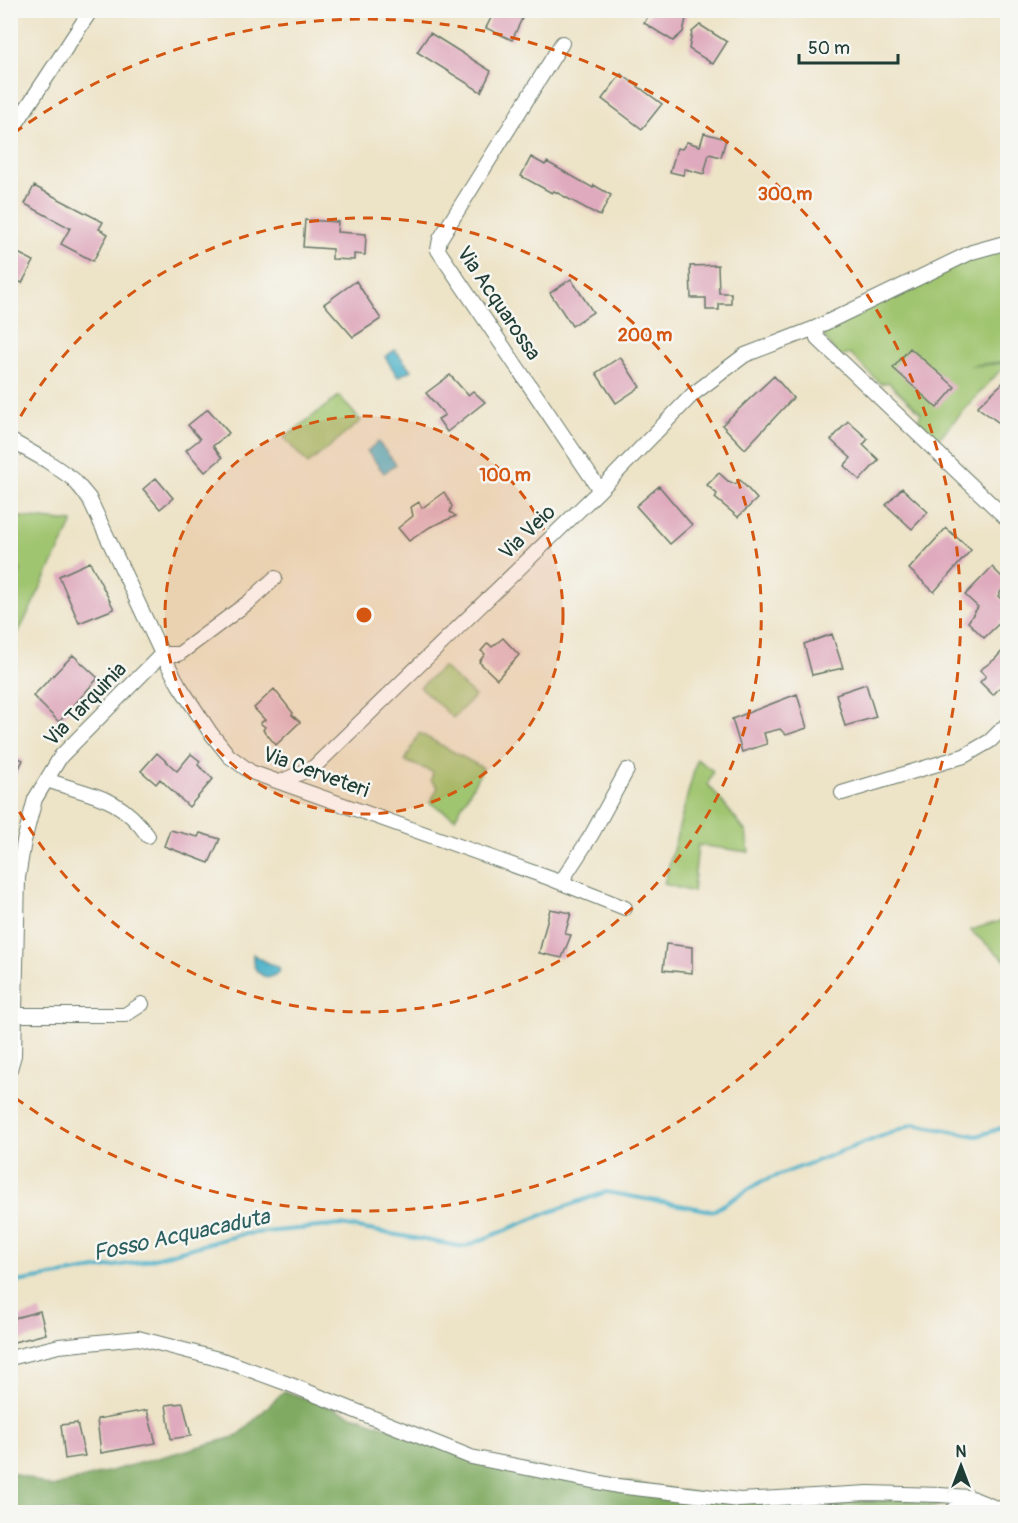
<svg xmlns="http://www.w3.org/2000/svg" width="1018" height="1523" viewBox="0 0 1018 1523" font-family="Pangolin,sans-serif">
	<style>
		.green { fill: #a0c570; stroke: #608152; stroke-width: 1.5 }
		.forest { fill: #80aa62; stroke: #50744b; stroke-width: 1.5 }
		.water { fill: #49b0c8; stroke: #34767e; stroke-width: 1.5 }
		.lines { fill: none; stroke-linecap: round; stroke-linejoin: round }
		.stream { stroke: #49b0c8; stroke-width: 4 }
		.building { fill: #dfaabd }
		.minor-casing { stroke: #677767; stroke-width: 16 }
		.minor { stroke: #fff; stroke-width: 14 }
		.ring { fill: none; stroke: #d45610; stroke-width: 3; stroke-dasharray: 10 8 }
		.labels { text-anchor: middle; stroke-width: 5; stroke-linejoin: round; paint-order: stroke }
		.street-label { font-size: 21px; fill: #1f3d34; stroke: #f6f6f2 }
		.water-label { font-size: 22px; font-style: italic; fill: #2c6060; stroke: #f6f6f2 }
		.centre { fill: #d45610; stroke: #f6f6f2; stroke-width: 3 }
		.ring-label { font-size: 18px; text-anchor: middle; font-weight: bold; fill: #d45610; stroke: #f6f6f2; stroke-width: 5; stroke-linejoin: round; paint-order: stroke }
	</style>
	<rect width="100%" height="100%" fill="#f6f6f2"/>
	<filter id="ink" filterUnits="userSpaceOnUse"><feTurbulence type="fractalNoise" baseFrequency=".0167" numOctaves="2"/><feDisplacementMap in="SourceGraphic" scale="12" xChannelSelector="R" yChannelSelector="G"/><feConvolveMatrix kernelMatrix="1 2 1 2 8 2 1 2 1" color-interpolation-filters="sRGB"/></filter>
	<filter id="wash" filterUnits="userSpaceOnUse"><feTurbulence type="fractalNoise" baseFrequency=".008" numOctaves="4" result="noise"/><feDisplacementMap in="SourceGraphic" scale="24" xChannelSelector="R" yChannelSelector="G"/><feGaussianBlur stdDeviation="1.35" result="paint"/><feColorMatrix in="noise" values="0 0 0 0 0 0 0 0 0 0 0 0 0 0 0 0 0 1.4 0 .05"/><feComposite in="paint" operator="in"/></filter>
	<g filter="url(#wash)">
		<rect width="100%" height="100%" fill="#ede3c7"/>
		<path class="green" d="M 1004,248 L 1008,256 L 1007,361 L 970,366 L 1007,363 L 938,439 L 918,420 L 921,413 L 888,382 L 881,384 L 850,354 L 839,357 L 819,330 L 973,257 Z
			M 339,396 L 361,421 L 308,464 L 284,438 Z
			M 11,516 L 73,522 L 11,648 L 11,593 L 21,570 L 11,567 Z
			M 443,667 L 475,696 L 453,718 L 420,687 Z
			M 419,733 L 483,768 L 455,818 L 430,803 L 438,787 L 431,780 L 433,772 L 405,761 Z
			M 697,759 L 713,771 L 708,784 L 746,832 L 749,852 L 698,845 L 693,892 L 664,884 Z
			M 1007,919 L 1008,919 L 1007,962 L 970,930 Z"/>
		<path class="forest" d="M 284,1391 L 471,1457 L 740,1500 L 957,1499 L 920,1512 L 11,1512 L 11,1472 L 52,1487 L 238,1436 Z"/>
		<path class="water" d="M 395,350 L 411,370 L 398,377 L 385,357 Z
			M 378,442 L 396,464 L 384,473 L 367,451 Z
			M 253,954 L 260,959 L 280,968 L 277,974 L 268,978 C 256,973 252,967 253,954 Z"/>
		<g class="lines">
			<path class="stream" d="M 10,1283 L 140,1262 L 243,1234 L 341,1225 L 464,1247 L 547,1213 L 606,1192 L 713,1211 L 763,1181 L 914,1124 L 977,1136 L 1008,1126"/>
		</g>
		<g id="blocks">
			<path class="building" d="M 495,10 L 526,10 L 512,40 L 486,28 Z
				M 652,10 L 688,10 L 683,32 L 673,41 L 644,23 Z
				M 700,25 L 727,42 L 713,64 L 689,49 L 692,32 Z
				M 430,33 L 491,71 L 481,92 L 417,52 Z
				M 621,74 L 662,104 L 642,129 L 602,99 Z
				M 704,133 L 726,139 L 721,157 L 709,154 L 704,174 L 685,169 L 683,175 L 670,172 L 677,148 L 682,149 L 687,142 L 700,146 Z
				M 531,157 L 545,165 L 547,162 L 593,188 L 594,185 L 611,195 L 600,216 L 554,191 L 552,193 L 521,176 Z
				M 34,186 L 103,222 L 99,229 L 108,234 L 93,261 L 61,244 L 70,228 L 25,204 Z
				M 305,220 L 338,222 L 337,232 L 366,234 L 365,255 L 354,254 L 354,260 L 332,259 L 332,249 L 303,247 Z
				M 10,249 L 34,261 L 22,283 L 10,277 Z
				M 718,265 L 719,293 L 731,293 L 731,304 L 719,304 L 719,310 L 706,310 L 706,298 L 691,298 L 690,266 Z
				M 571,279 L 593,312 L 572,326 L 550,293 Z
				M 356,281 L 381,319 L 353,337 L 324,304 Z
				M 910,348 L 955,387 L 937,408 L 893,368 Z
				M 620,357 L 640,387 L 616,403 L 596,373 Z
				M 450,375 L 468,395 L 473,391 L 485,402 L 447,432 L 438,419 L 445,415 L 426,393 Z
				M 774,376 L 793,398 L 745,449 L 722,425 Z
				M 1008,378 L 1008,423 L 998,422 L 977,407 Z
				M 208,409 L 229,433 L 213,446 L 222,458 L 205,472 L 186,450 L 200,439 L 188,425 Z
				M 848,421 L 868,439 L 863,445 L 879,460 L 860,480 L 844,466 L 851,458 L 831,440 Z
				M 719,473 L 728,481 L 735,484 L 740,480 L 757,499 L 738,517 L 715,498 L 717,494 L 707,485 Z
				M 156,478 L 173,498 L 160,509 L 143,489 Z
				M 659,486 L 692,525 L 670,544 L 636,506 Z
				M 902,488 L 928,512 L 912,529 L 886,505 Z
				M 444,492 L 452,506 L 450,512 L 456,516 L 430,527 L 409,541 L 398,528 L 413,516 L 411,507 L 419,502 L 422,508 Z
				M 946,528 L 971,550 L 934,592 L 909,569 Z
				M 90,562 L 114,609 L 79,623 L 59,576 Z
				M 992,567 L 1007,582 L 998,596 L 1008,605 L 1008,615 L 984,638 L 968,622 L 978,607 L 965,595 Z
				M 832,634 L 843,668 L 812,675 L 804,644 Z
				M 503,638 L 519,655 L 497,679 L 479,662 L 485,654 L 481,651 L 488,643 L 492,647 Z
				M 1008,645 L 1008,679 L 993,695 L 980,682 L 986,676 L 980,670 L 995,659 Z
				M 73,655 L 98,678 L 59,722 L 33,696 Z
				M 866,684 L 876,717 L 845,726 L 836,694 Z
				M 274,689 L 293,713 L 292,715 L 300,722 L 276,745 L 263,730 L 265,727 L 260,723 L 265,720 L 254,708 Z
				M 797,694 L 807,728 L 786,735 L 780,729 L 764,733 L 767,744 L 742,752 L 732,719 Z
				M 157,753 L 177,771 L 191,754 L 200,761 L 198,765 L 213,779 L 189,807 L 160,779 L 156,784 L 141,771 Z
				M 10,754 L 23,760 L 10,787 Z
				M 170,830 L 198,837 L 200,833 L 220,839 L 209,863 L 164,846 Z
				M 550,909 L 571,913 L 565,934 L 571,935 L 562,958 L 539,953 Z
				M 666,944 L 692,947 L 692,973 L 663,970 Z
				M 40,1311 L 46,1334 L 10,1343 L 10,1323 L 15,1318 Z
				M 183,1403 L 191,1436 L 171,1439 L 166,1405 Z
				M 147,1410 L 156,1443 L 101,1453 L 97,1419 Z
				M 77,1423 L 85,1456 L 65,1459 L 61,1425 Z"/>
		</g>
	</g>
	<g filter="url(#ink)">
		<use href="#blocks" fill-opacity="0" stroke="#677767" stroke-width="1.5"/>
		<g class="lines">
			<defs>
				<path id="minor" d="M 562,43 L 440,239 L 438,250 L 600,490
					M 10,133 L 91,10
					M 815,328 L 817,338 L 1008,520
					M 10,440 L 47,461 L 73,479 L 89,498 L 162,654 L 179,685 L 210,732 L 229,756 L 251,772 L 549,878 L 625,908
					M 47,780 C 90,796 119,794 148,836
					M 280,782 L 314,767 L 600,490 L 693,394 L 745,355 L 815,328 L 972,252 L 1008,242
					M 842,793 L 964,756 L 990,741 L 1008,723
					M 561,882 L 592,834 L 627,770
					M 15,1015 L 125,1015 L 142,1004
					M 10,1069 L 14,1055 L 18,878 L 24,841 L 35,799 L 61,756 L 162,654 L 179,654 L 250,601 L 275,578
					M 10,1358 L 59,1346 L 138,1338 L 226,1361 L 291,1385 L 471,1457 L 617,1486 L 740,1500 L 868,1493 L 940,1495 L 969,1497 L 1006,1512
					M 951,1512 L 969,1497"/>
			</defs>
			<use href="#minor" class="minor-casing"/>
			<use href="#minor" class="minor"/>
		</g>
	</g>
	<circle cx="364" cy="615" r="199" fill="#d45610" fill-opacity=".12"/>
	<g class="ring">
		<circle cx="364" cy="615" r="199"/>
		<path d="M12 432A397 397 0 1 1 12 798"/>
		<path d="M14 133A596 596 0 1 1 14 1097"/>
	</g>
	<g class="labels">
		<g class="street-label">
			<text transform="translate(499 303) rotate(56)" y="7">Via Acquarossa</text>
			<text transform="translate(527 532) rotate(-44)" y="7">Via Veio</text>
			<text transform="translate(85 704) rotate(-46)" y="7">Via Tarquinia</text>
			<text transform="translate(316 772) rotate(20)" y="7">Via Cerveteri</text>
		</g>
		<g class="water-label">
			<text transform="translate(181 1234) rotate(-12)" y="8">Fosso Acquacaduta</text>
		</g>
	</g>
	<circle cx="364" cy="615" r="9" class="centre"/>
	<g class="ring-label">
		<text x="785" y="200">300 m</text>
		<text x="645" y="341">200 m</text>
		<text x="505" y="481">100 m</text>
	</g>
	<rect width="1018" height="1523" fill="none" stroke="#f6f6f2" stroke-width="36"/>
	<g transform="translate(961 1466)" stroke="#f6f6f2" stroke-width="4.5" paint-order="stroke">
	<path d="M0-4.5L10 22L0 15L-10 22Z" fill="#1f3d34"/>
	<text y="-9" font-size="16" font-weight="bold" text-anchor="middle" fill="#1f3d34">N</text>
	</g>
	<path d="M799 54v9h99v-9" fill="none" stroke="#1f3d34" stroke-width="3"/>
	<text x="808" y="54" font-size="18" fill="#1f3d34" stroke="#f6f6f2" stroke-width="4.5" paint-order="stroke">50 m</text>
</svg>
